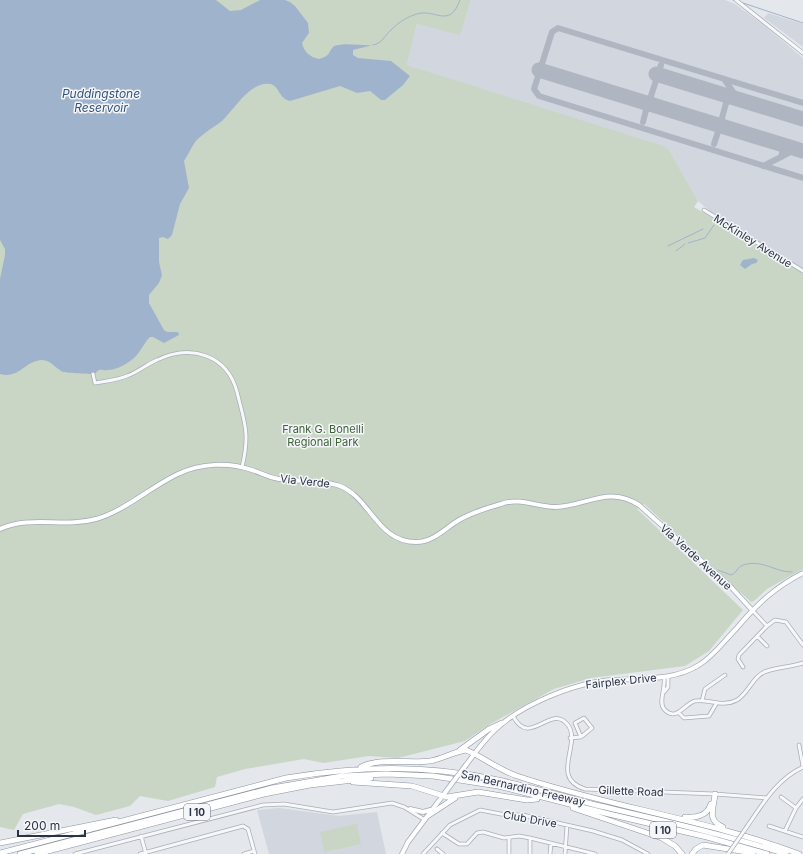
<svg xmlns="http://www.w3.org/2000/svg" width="803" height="854" viewBox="0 0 803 854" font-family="Inter,sans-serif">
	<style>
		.built { fill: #d2d6de }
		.green { fill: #c9d6c5 }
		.water { fill: #9fb4cc }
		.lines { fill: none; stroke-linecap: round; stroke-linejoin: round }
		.stream { stroke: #9fb4cc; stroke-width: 1 }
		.taxiway { stroke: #b0b6c1; stroke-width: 6 }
		.runway { stroke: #b0b6c1; stroke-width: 15 }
		.minor-casing { stroke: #a9aeb7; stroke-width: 4.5 }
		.major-casing { stroke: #a3abb8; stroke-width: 5.5 }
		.highway-casing { stroke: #8b94a3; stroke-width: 6 }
		.minor { stroke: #f7f8fa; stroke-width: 3 }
		.major { stroke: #fff; stroke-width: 4 }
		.highway { stroke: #fff; stroke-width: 5 }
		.minor-bridge-casing { stroke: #a9aeb7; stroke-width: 4.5; stroke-linecap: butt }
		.major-bridge-casing { stroke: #a3abb8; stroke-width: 5.5; stroke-linecap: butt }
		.minor-bridge { stroke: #f7f8fa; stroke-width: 3 }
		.major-bridge { stroke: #fff; stroke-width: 4 }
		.labels { text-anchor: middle; stroke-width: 3; stroke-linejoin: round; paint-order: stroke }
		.shield { fill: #f4f6f9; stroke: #676e7b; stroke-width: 1 }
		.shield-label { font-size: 10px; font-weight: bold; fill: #2b3445 }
		.street-label { font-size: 11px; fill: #2b3445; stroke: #f4f6f9 }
		.park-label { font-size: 11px; fill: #3f6138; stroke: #f4f6f9 }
		.water-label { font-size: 12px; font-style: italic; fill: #34527a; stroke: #f4f6f9 }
	</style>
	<rect width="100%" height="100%" fill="#e4e7ec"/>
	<path class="built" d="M 471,0 L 725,0 L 735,4 L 761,23 L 803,58 L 803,269 L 718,218 L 698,201 L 669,150 L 407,65 L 417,24 L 460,34 Z
		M 768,13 L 803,24 L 803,47 L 764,18 Z
		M 279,808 L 339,816 L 377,812 L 386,854 L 269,854 L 257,810 Z"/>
	<path class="green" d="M 0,0 L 471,0 L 460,35 L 417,24 L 407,65 L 663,146 L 669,150 L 698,201 L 694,207 L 803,273 L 803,569 L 767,589 L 754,601 L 751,602 L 644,504 L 637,509 L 743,610 L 709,651 L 685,666 L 591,678 L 554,689 L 492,723 L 465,741 L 398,758 L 369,756 L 323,763 L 304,759 L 245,769 L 217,777 L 215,787 L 168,801 L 140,796 L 130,806 L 96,815 L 74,807 L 59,804 L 23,814 L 14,830 L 0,827 Z
		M 357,824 L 361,844 L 324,852 L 320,832 Z"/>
	<path class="water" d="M 0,0 L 216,0 L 230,11 L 241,10 L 260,0 L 285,0 L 290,2 L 295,6 L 308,23 L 309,33 L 302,43 C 304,52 310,57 319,59 C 332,55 327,53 334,46 C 346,42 361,46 373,45 L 353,50 L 353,55 L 358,58 L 391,61 L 410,76 L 403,85 L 385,100 L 381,100 L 370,91 L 357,93 L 340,86 L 290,101 C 278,98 279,85 270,84 C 250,81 234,110 222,121 C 213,128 203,133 195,142 C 191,148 188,155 184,161 L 189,188 L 180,204 L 172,235 L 168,239 L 163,237 L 159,238 L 159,262 L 162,275 L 159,283 L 149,295 L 149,303 L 164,330 L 167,332 L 178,332 L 179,335 L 164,343 L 153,337 L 150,337 C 144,343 141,351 135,357 C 129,363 117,370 108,370 C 105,371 101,369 99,370 C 96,371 97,373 94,374 C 89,374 68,373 63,372 C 56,369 51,360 42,360 C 24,361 20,379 0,374 L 0,279 L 5,255 L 5,249 L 0,240 Z
		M 754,258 L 758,260 L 756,263 L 752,264 L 745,269 L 740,265 L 743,260 Z"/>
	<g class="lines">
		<path class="stream" d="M 733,0 L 736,1
			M 743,3 L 803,23
			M 373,45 C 383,43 384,36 391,30 C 398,23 405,18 414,15 C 434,6 449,31 460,0
			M 688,243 L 705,238 L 714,225
			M 668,246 L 703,229
			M 676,251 L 685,244
			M 718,570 L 731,575 C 737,573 737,567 743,565 C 763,559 774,572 792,572"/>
		<path class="taxiway" d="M 724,79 L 738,99
			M 721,94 L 726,99 L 726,103 L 732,99 L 739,99
			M 651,96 L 652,102 L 655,106 L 646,110 L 642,102 L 648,100 Z
			M 651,96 L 661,65
			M 803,103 L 558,28 L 552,32 L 534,89 L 539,96 L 803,178
			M 722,118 L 726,103
			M 643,122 L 646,110
			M 711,123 L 719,122 L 722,118 L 723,124 L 727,128
			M 711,123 L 716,126 L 718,132 L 721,129 L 727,128
			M 714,144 L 718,132
			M 779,144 L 783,149 L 781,157 L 794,150 L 801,151
			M 763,166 L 781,157"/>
		<path class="runway" d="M 539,70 L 803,151
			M 656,74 L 803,119"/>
		<defs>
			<path id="minor" d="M 736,0 L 803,53
				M 704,210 L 803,271
				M 93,374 L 95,383 C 106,381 117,380 127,376 C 138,372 147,364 157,360 C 190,344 227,354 237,392 C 245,424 250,434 242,467
				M 752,610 L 767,626
				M 757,636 L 767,646
				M 743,667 L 738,659 L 739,655 L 767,626 L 775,620 L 786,622 L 803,645
				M 664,677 C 666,687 658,702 664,709 C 676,723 685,703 695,701 C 710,699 722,708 737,700 C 749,693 753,675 767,671 C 779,667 791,667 803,663
				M 664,692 L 668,687 L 668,677
				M 702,701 L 705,689 L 725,675
				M 679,713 L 684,718 L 709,716 L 716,704
				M 513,716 C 530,749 551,702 568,725 C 582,744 549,778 585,789 L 715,794 L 767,798
				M 570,738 L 581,737 L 592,728 L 584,718 L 575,723 L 581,737
				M 799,745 L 803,766
				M 781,797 L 796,808
				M 769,826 L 803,837
				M 744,831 C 761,807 775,780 803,767
				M 785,831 L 796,808 L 803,799
				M 442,833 L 459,844 L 467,844 L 477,833 L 483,832 L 504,838 L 519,836 L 530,838 L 595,854
				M 141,836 L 146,854
				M 530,838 L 530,854
				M 437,849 L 443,854
				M 75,854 L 263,805 L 284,804 L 333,812 L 392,803 L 404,807 L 425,820
				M 140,854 L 243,826 L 248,829 L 255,854
				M 244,854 L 254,851
				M 423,854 L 450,825 L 480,810 L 506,815 L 523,815 L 593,831 L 622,840 L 648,854
				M 509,854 L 509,839
				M 550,854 L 551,843
				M 565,854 L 567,825"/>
			<path id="major" d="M 0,529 C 31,515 64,528 96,519 C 123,512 152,486 178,474 C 201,463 228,462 252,470 C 261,473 270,478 279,479 C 298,482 318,479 337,485 C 370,495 376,542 416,542 C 434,542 445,528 459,520 C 471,513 487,508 501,504 C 520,497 536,507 556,507 C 587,506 608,485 639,505 L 731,587 L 752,610
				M 466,765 C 475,753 484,740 495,730 C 522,704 576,682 613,680 C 642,678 673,681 699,665 C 714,656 724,641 736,629 C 756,605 775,587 803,573
				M 410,809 L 423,812 L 434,809
				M 402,854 L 408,842 L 450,786"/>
			<path id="highway" d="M 460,750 L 489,729 L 502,723
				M 361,767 C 381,757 408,764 430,761 C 442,759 453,752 466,750 C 483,757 499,770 517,776 C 610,807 708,820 799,854
				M 353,782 L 412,786 L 447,797 L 478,792 L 527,800 L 537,799
				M 715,794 C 714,808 706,820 723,827
				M 573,808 L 662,838 L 675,846 L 682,854
				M 429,815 L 455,798
				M 685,817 C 697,818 707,816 711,804
				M 0,843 L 116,820
				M 0,853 L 286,778 C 355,766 425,764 493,779 C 528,786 562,796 596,805 C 660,820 723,834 786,854
				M 20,854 L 272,788 L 342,776 L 387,774 L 433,776 L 498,786 L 609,814 L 707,837 L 767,854
				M 37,854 L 264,794 L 310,785 L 371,778
				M 692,854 L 696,849 L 703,845 L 753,853"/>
		</defs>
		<use href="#minor" class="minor-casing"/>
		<use href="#major" class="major-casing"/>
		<use href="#highway" class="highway-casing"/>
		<use href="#minor" class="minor"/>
		<use href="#major" class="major"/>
		<use href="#highway" class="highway"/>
		<defs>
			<path id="minor-bridge" d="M 728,854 L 744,831"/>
			<path id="major-bridge" d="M 450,786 L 466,765"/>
		</defs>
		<use href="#minor-bridge" class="minor-bridge-casing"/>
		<use href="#major-bridge" class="major-bridge-casing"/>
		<use href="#minor-bridge" class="minor-bridge"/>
		<use href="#major-bridge" class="major-bridge"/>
	</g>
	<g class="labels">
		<g class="shield">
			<rect x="184" y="804" width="26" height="16" rx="3"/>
			<rect x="650" y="822" width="26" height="16" rx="3"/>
		</g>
		<g class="shield-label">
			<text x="197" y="816">I 10</text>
			<text x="663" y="834">I 10</text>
		</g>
		<g class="street-label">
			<text transform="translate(753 241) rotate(32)" y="4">McKinley Avenue</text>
			<text transform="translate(305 481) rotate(6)" y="4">Via Verde</text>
			<text transform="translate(696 557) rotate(42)" y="4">Via Verde Avenue</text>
			<text transform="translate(621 681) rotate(-6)" y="4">Fairplex Drive</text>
			<text transform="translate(523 788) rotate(13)" y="4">San Bernardino Freeway</text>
			<text transform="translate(631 791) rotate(2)" y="4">Gillette Road</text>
			<text transform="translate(530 819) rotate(10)" y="4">Club Drive</text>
		</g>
		<g class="park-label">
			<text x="323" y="433">Frank G. Bonelli<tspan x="323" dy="13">Regional Park</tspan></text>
		</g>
		<g class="water-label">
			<text x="101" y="98">Puddingstone<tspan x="101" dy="14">Reservoir</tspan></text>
		</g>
	</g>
	<path d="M18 830v6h67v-6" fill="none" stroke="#2b3445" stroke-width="2"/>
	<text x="24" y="830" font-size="12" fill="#2b3445" stroke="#f4f6f9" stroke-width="3" paint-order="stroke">200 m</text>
</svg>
